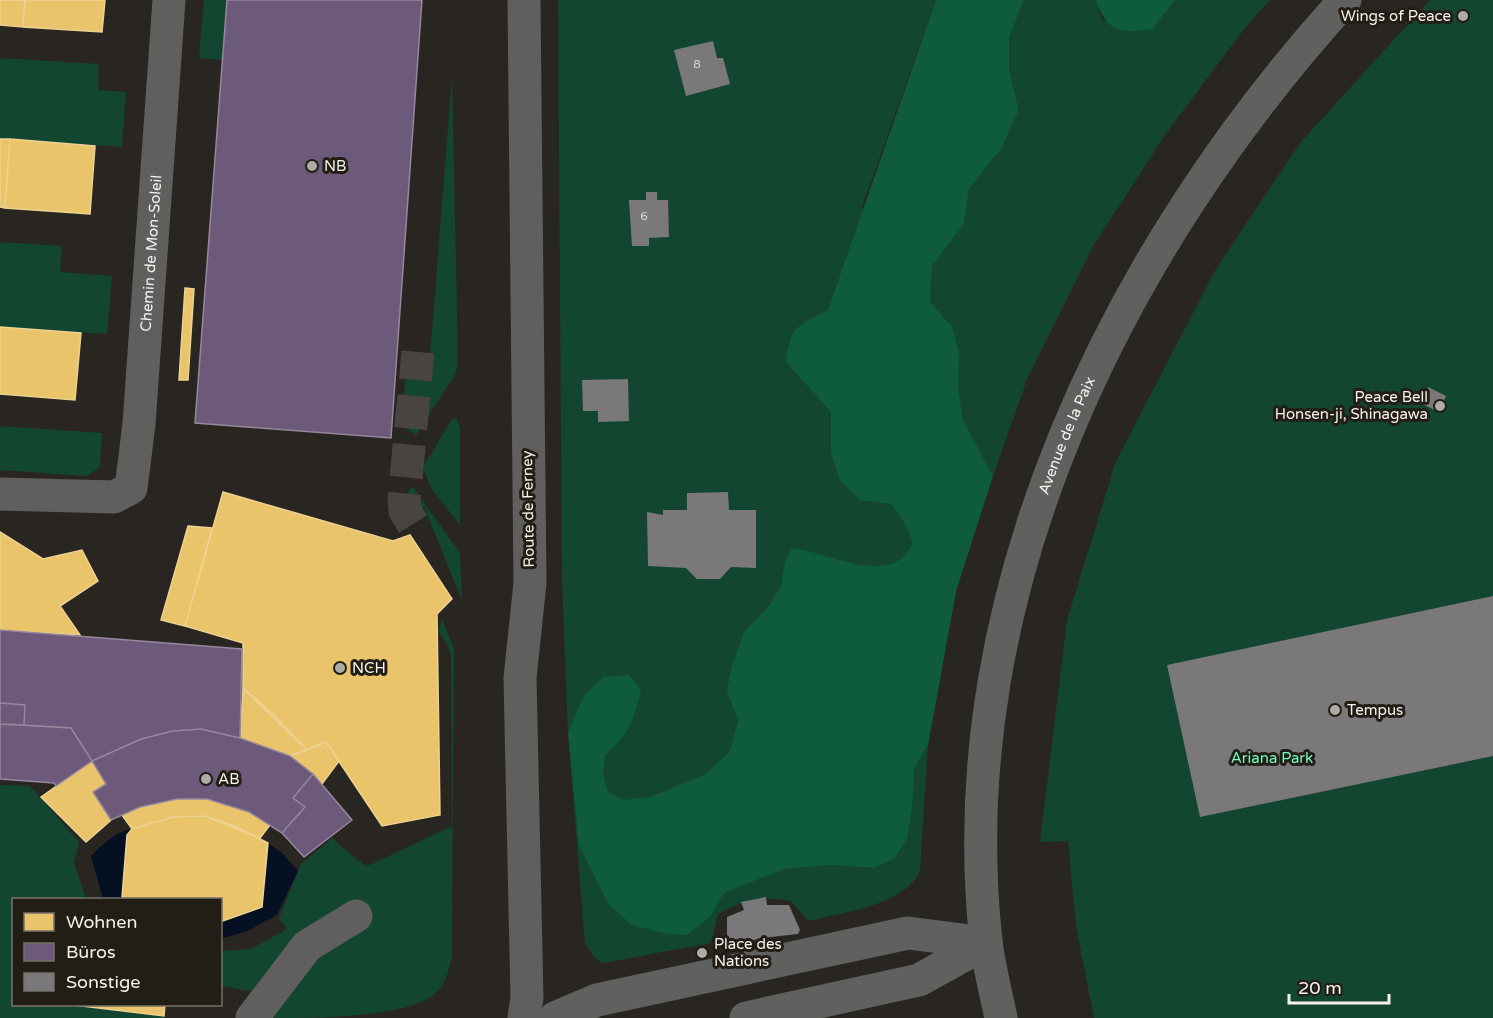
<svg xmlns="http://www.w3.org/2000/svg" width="1493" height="1018" viewBox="0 0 1493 1018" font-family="'Varela Round',sans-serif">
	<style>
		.green { fill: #134630; fill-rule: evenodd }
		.forest { fill: #0f5b3d }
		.water { fill: #051122 }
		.homes { fill: #e9c46a; stroke: #edd291; stroke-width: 1.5 }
		.offices { fill: #6d597a; stroke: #96879c; stroke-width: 1.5 }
		.building { fill: #7a7878 }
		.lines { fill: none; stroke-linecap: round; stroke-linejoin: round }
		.minor-tunnel { stroke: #484440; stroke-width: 33; stroke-dasharray: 33 16; stroke-linecap: butt }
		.minor { stroke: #605f5e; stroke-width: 33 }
		.major { stroke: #60605e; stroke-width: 33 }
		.poi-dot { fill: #aeaaa5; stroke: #221d15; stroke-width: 2 }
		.labels { text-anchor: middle; stroke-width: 6; stroke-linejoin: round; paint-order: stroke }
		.number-label { font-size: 12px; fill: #d6d3cf }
		.poi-label { font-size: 15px; fill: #f5f1ec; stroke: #221d15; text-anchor: start }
		.street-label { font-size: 15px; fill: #f5f1ec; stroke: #221d15 }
		.park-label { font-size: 15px; fill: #76fbbd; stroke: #221d15 }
	</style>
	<rect width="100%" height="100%" fill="#292622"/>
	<path class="green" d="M 204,0 L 227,0 L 222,60 L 199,58 Z
		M 558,0 L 936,0 L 862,207 L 958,353 L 952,327 L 930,301 L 931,266 L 964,224 L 969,189 L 1001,149 L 1019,110 L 1009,69 L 1009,38 L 1024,0 L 1095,0 L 1103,21 L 1171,5 L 1175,0 L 1270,0 L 1244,29 L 1165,135 L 1093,246 L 1028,377 L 980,513 L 956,591 L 928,745 L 920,870 C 907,905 841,913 808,921 L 791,901 C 759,896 747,899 718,914 L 711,943 L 603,963 L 593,956 L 585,943 L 568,733 L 562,581 ZM 912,810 L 907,839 L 895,858 L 874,868 L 831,865 L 786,869 L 724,893 L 609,905 L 600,884 Z
		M 1430,0 L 1493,0 L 1493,1018 L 1094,1018 L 1076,926 L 1068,841 L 1040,842 L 1067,620 L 1116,461 L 1216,269 L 1300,143 Z
		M 0,58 L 99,64 L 98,90 L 126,92 L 122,147 L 0,139 Z
		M 452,76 L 458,363 L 456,373 L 416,435 L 401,425 L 408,358 L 430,358 Z
		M 0,242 L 62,246 L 60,272 L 112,276 L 107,334 L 0,327 Z
		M 456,418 L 460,427 L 460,525 L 431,488 L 423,467 L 452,419 Z
		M 0,426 L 102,433 L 100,467 L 87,476 L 0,470 Z
		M 412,486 L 460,553 L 462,600 L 424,507 L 405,525 L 403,501 Z
		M 442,619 L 454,650 L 452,956 C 449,969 446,984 435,994 C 404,1018 317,1018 276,1018 L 269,1014 L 257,990 L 249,991 L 221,986 L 220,951 L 251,949 L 287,929 L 279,918 L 301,864 L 332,838 L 364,865 L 370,865 L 452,826 L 451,656 L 448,646 L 438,631 Z
		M 0,785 L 30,786 L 79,842 L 74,863 L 86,899 L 14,900 L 14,1004 L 165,1005 L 164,1018 L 0,1018 Z"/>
	<path class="forest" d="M 936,0 L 1024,0 L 1009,38 L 1009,69 L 1019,110 L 1001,149 L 969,189 L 964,224 L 932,266 L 930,301 L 952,327 L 959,353 L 958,389 L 963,420 L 993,476 L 956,591 L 928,745 L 914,769 L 912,810 L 907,839 L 895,858 L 874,868 L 831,865 L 786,869 L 757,880 L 724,893 L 710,917 L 687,935 L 667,934 L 632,925 L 609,905 L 579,845 L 568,733 L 583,697 L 603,677 L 629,675 L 641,690 C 634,721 629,734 605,755 L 603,774 L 608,792 L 623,800 L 651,797 L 706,774 L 730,751 L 738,721 L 727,690 L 732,666 L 744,632 L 770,605 L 781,585 L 785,561 L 791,549 C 823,550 873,580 902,558 C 906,555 910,547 913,543 L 904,522 L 891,504 L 860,500 L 840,480 L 831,453 L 831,412 L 786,362 C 790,326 798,326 828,310 Z
		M 1095,0 L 1175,0 L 1152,29 C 1120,34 1108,32 1095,0 Z"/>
	<path class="water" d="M 132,829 L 127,835 L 122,896 L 127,899 L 103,899 L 91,856 C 103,844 114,832 132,829 Z
		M 268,843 L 281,852 L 298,871 L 277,915 L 247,931 L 221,939 L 221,922 L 262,907 Z"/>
	<path class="homes" d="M 0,0 L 25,0 L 23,27 L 0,25 Z
		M 25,0 L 105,0 L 102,32 L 23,27 Z
		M 0,139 L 10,139 L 5,208 L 0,207 Z
		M 10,139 L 95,146 L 90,214 L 5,208 Z
		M 185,288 L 194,289 L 188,380 L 179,380 Z
		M 0,327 L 81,333 L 75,400 L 0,394 Z
		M 223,492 L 393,541 L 410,535 L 452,599 L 437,614 L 440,815 L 382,826 L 326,742 L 307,750 L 243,688 L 243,643 L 185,626 Z
		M 188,526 L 212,528 L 185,626 L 161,620 Z
		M 0,532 L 43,559 L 82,550 L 98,581 L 60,606 L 80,635 L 0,630 Z
		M 243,688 L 274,715 L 307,750 L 290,756 L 240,738 Z
		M 326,742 L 339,761 L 322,784 L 290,756 Z
		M 92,761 L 106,784 L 93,792 L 111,820 L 86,842 L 41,797 Z
		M 177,799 L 207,799 L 249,812 L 270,825 L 260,838 L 205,816 L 173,817 L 132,829 L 122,815 L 140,807 Z
		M 205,816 L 237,827 L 268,843 L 262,907 L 220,922 L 220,900 L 127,900 L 122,897 L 127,835 L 132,829 L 173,817 Z
		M 65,1004 L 165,1004 L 164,1016 Z"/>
	<path class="offices" d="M 227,0 L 422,0 L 391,438 L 195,423 Z
		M 0,630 L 242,649 L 240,738 L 201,729 L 173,731 L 141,739 L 92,761 L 71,728 L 24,725 L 25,705 L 0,703 Z
		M 0,703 L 25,705 L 24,725 L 0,724 Z
		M 0,724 L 71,728 L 92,761 L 56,786 L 54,783 L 0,779 Z
		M 201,729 L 240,738 L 290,756 L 313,774 L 293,798 L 305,807 L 282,833 L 249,812 L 207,799 L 177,799 L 140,807 L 111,820 L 93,792 L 106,784 L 92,761 L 141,739 L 173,731 Z
		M 313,774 L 352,820 L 304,857 L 282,833 L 305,807 L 293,798 Z"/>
	<path class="building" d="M 713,41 L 717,58 L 723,58 L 730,84 L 686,96 L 674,50 Z
		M 646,192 L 657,192 L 657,200 L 668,200 L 669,237 L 649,238 L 649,246 L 632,246 L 629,200 L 646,200 Z
		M 628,379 L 629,421 L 598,422 L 598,411 L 583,411 L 582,380 Z
		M 1428,387 L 1446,396 L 1439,412 L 1420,403 Z
		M 728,492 L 729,510 L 756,510 L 756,568 L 731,567 L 720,579 L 697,579 L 686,568 L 648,566 L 647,512 L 663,515 L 663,510 L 687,510 L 687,493 Z
		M 1493,596 L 1493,756 L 1200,817 L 1167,665 Z
		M 766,897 L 767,905 L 789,905 L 800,930 L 798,934 L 761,938 L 729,948 L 727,945 L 727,917 L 744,910 L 741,902 Z"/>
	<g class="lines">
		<path class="minor-tunnel" d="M 413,524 L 405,511 L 404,500 L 418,352"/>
		<g class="minor">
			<path id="s1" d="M 0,494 L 114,497 L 131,488 L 139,424 L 169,0"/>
			<path d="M 252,1018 L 307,946 L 356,916"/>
			<path d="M 524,1018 L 527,998 L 520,678 L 530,583 L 524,0"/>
		</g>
		<g class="major">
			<path d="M 555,1018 L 597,1000 L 908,933 L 986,943"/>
			<path d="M 746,1018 L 919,980 L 986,943"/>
			<path id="s2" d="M 1001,1018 C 996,993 989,967 986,941 C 948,594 1117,251 1345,0"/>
		</g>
	</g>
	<g class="poi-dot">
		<circle cx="1463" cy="16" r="6"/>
		<circle cx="312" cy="166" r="6"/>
		<circle cx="1440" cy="406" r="6"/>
		<circle cx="340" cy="668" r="6"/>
		<circle cx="1335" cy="710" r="6"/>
		<circle cx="206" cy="779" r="6"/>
		<circle cx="702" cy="953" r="6"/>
	</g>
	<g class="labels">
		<g class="number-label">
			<text x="697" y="68">8</text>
			<text x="644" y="220">6</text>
		</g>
		<g class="poi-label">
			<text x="1451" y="21" text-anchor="end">Wings of Peace</text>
			<text x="324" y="171">NB</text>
			<text x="1428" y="402" text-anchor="end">Peace Bell<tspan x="1428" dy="17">Honsen-ji, Shinagawa</tspan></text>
			<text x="352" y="673">NCH</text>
			<text x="1347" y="715">Tempus</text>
			<text x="218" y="784">AB</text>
			<text x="714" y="949">Place des<tspan x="714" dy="17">Nations</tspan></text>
		</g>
		<g class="street-label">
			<text dy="5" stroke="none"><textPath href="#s1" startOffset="369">Chemin de Mon-Soleil</textPath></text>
			<text dy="5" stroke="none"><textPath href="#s2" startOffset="596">Avenue de la Paix</textPath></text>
			<text transform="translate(528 509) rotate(-91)" y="5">Route de Ferney</text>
		</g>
		<g class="park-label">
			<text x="1272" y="763">Ariana Park</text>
		</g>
	</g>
	<rect x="12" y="898" width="210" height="108" fill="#221d15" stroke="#76726b" stroke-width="1.5"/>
	<rect x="24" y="913" width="30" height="18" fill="#e9c46a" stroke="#76726b" stroke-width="1.5"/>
	<text x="66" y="928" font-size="18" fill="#f5f1ec">Wohnen</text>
	<rect x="24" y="943" width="30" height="18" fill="#6d597a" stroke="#76726b" stroke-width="1.5"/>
	<text x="66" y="958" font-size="18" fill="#f5f1ec">Büros</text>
	<rect x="24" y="973" width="30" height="18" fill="#7a7878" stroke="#76726b" stroke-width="1.5"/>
	<text x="66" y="988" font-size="18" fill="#f5f1ec">Sonstige</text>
	<path d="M1289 994v9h100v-9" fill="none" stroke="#f5f1ec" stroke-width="3"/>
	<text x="1298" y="994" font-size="18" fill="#f5f1ec" stroke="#221d15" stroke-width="4.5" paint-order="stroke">20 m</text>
</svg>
